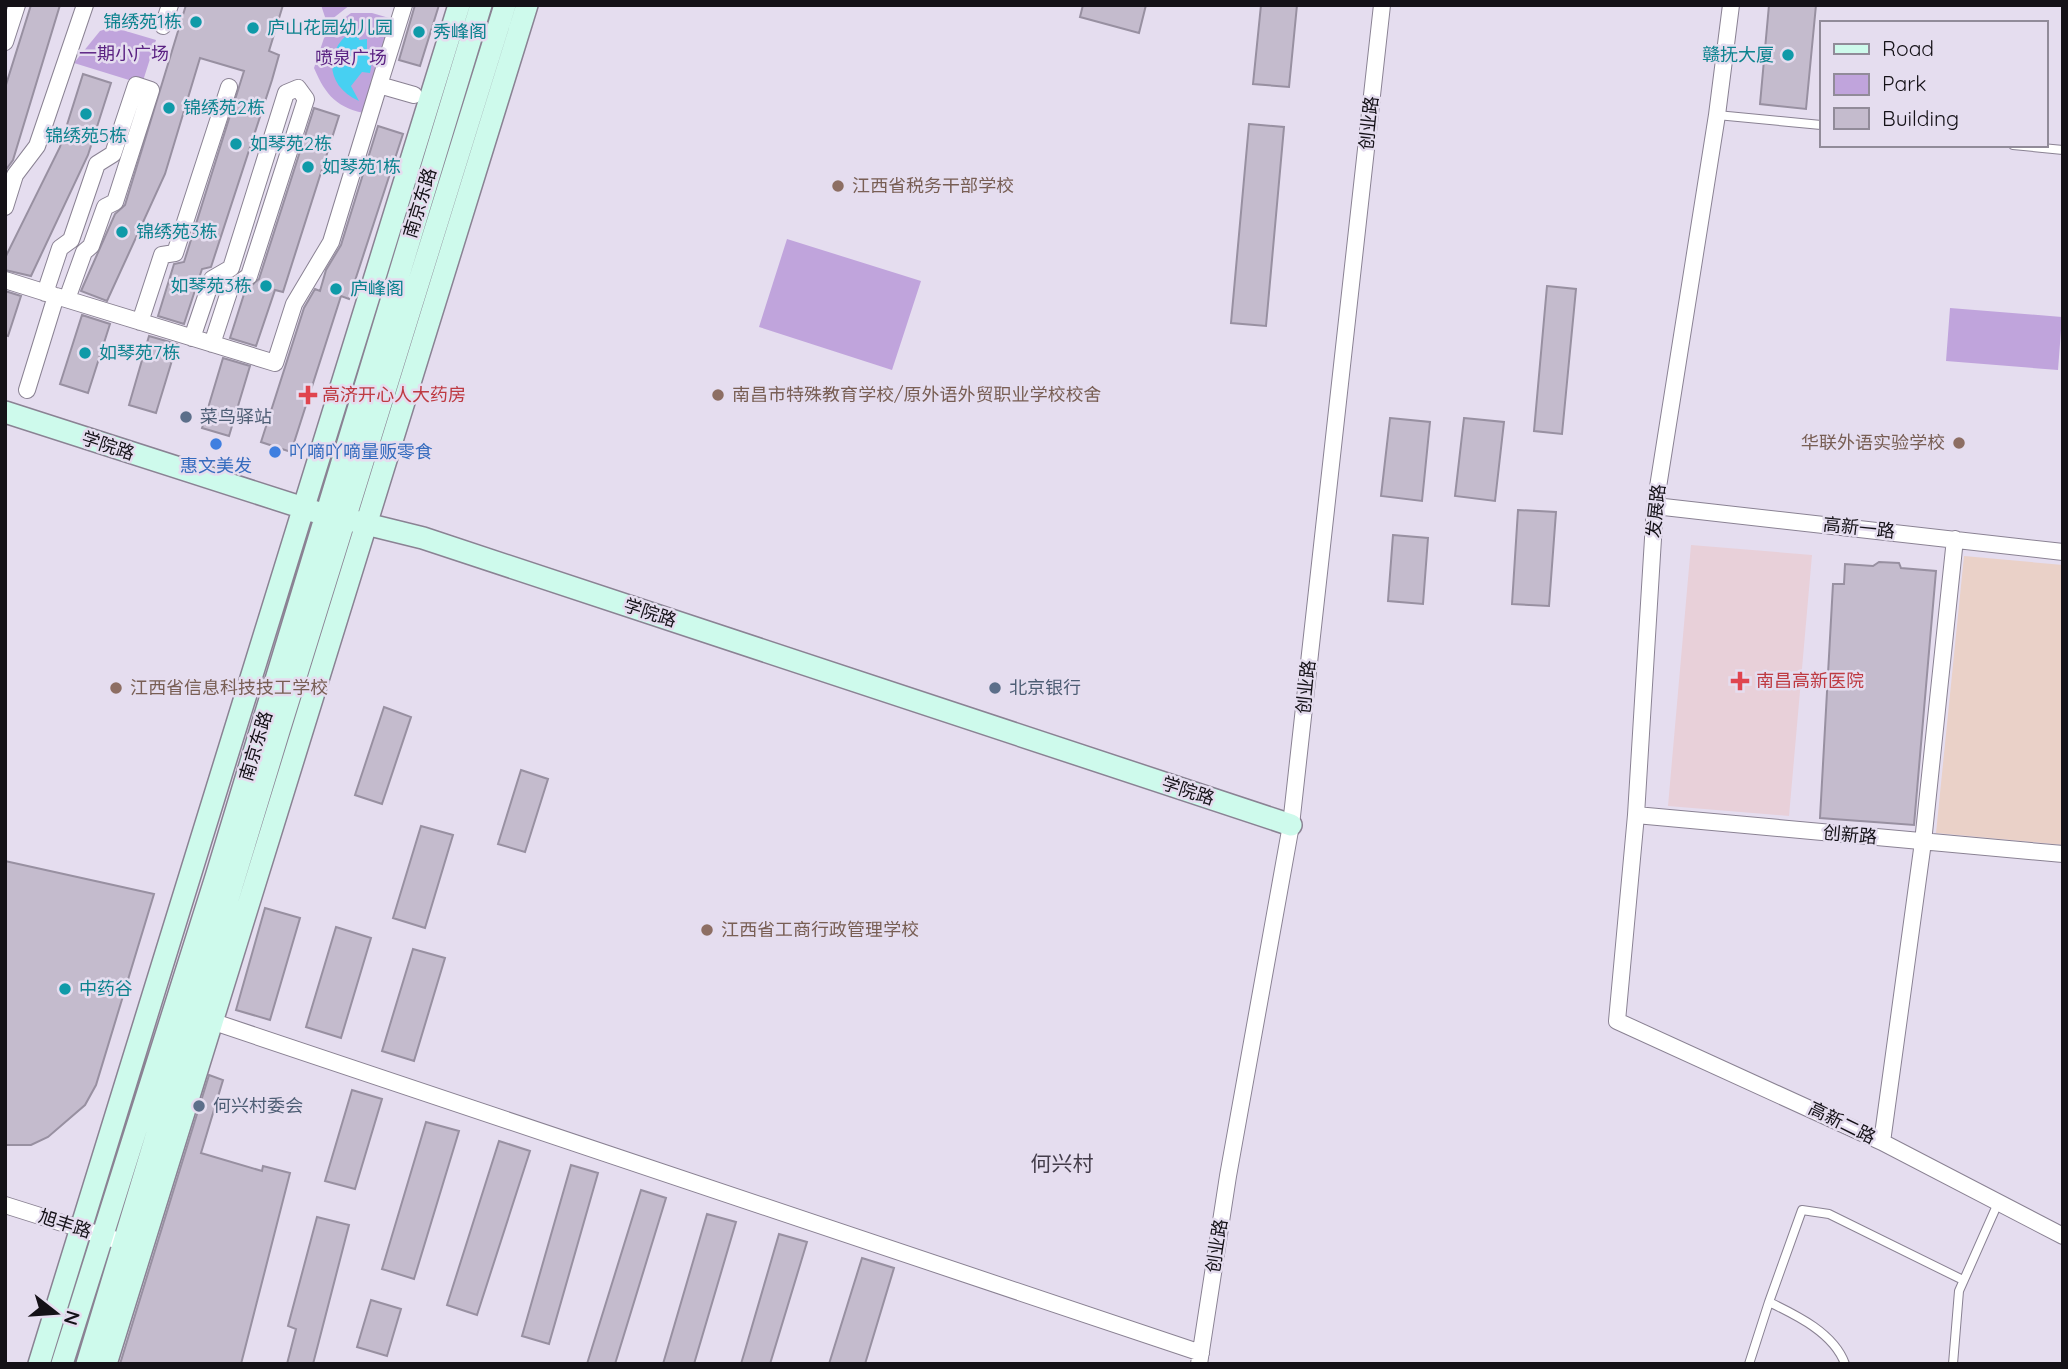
<svg xmlns="http://www.w3.org/2000/svg" width="2068" height="1369" viewBox="0 0 2068 1369" font-family="Quicksand,'Noto Sans SC',sans-serif">
	<style>
		.industrial { fill: #ead1c8 }
		.medical { fill: #e8d0d9 }
		.green { fill: #c0a4dc }
		.water { fill: #47d0f2 }
		.building { fill: #c4bbcd; stroke: #9890a1; stroke-width: 2 }
		.lines { fill: none; stroke-linecap: round; stroke-linejoin: round }
		.lane-casing { stroke: #8a8293; stroke-width: 10 }
		.street-casing { stroke: #8a8293; stroke-width: 18 }
		.secondary-casing { stroke: #8a8293; stroke-width: 24 }
		.lane { stroke: #fff; stroke-width: 8 }
		.street { stroke: #fff; stroke-width: 16 }
		.secondary { stroke: #cefaec; stroke-width: 21 }
		.culture-dot { fill: #0f9aa8; stroke: #e5ddef; stroke-width: 2.5 }
		.education-dot { fill: #8d6e63; stroke: #e5ddef; stroke-width: 2.5 }
		.health-dot { fill: #e0444e; stroke: #e5ddef; stroke-width: 2.5 }
		.service-dot { fill: #5c6f8a; stroke: #e5ddef; stroke-width: 2.5 }
		.shop-dot { fill: #3f7fe0; stroke: #e5ddef; stroke-width: 2.5 }
		.labels { text-anchor: middle; stroke-width: 5; stroke-linejoin: round; paint-order: stroke }
		.culture-label { font-size: 18px; fill: #0d838f; stroke: #e5ddef; text-anchor: start }
		.park-label { font-size: 18px; fill: #5b2383; stroke: #e5ddef }
		.street-label { font-size: 18px; fill: #141117; stroke: #e5ddef }
		.education-label { font-size: 18px; fill: #785e54; stroke: #e5ddef; text-anchor: start }
		.health-label { font-size: 18px; fill: #be3a42; stroke: #e5ddef; text-anchor: start }
		.service-label { font-size: 18px; fill: #4e5e75; stroke: #e5ddef; text-anchor: start }
		.shop-label { font-size: 18px; fill: #366cbe; stroke: #e5ddef; text-anchor: start }
		.quarter-label { font-size: 21px; fill: #433c4a; stroke: #e5ddef }
	</style>
	<rect width="100%" height="100%" fill="#e5ddef"/>
	<path class="industrial" d="M 1964,556 L 2063,565 L 2063,845 L 1936,833 Z"/>
	<path class="medical" d="M 1691,545 L 1812,555 L 1789,816 L 1668,806 Z"/>
	<path class="green" d="M 321,5 L 350,5 L 327,23 Z
		M 351,13 L 372,13 L 396,20 L 368,114 C 337,108 326,96 314,68 L 326,32 Z
		M 112,27 L 156,40 L 142,84 L 74,63 L 100,31 Z
		M 787,239 L 921,281 L 892,370 L 759,327 Z
		M 1950,308 L 2062,317 L 2058,370 L 1946,361 Z"/>
	<path class="water" d="M 357,28 L 359,40 L 367,39 L 367,53 L 373,54 L 370,73 L 362,72 L 351,86 L 359,101 C 323,85 324,46 357,28 Z"/>
	<path class="building" d="M 31,5 L 60,5 L 13,160 L 5,171 L 5,88 Z
		M 186,5 L 283,5 L 269,51 L 279,55 L 272,80 L 211,267 L 202,269 L 184,324 L 158,316 L 174,264 L 184,262 L 244,71 L 200,58 L 165,174 L 107,301 L 81,291 L 115,214 L 125,205 Z
		M 415,5 L 439,5 L 420,66 L 399,60 Z
		M 1083,5 L 1146,5 L 1139,33 L 1080,17 Z
		M 1261,5 L 1297,5 L 1289,87 L 1253,84 Z
		M 1769,5 L 1816,5 L 1806,109 L 1760,104 Z
		M 83,74 L 111,83 L 88,155 L 31,276 L 5,270 L 5,258 L 60,147 Z
		M 314,108 L 339,116 L 283,292 L 275,290 L 256,346 L 230,338 L 245,291 L 259,279 Z
		M 1249,124 L 1284,127 L 1266,326 L 1231,323 Z
		M 378,126 L 403,134 L 349,299 L 341,296 L 291,452 L 261,442 L 304,308 L 315,289 L 320,291 L 326,270 L 341,245 Z
		M 1547,286 L 1576,289 L 1562,434 L 1534,431 Z
		M 5,291 L 21,296 L 8,336 L 5,335 Z
		M 82,315 L 110,324 L 88,393 L 60,384 Z
		M 149,336 L 177,344 L 156,413 L 129,405 Z
		M 223,358 L 250,366 L 229,436 L 202,428 Z
		M 1390,418 L 1430,422 L 1422,501 L 1381,496 Z
		M 1464,418 L 1504,422 L 1495,501 L 1455,496 Z
		M 1518,510 L 1556,512 L 1549,606 L 1512,604 Z
		M 1393,535 L 1428,538 L 1423,604 L 1388,601 Z
		M 1879,562 L 1899,563 L 1901,568 L 1936,571 L 1914,825 L 1820,818 L 1833,584 L 1844,584 L 1845,564 L 1873,566 Z
		M 384,707 L 411,717 L 382,804 L 355,795 Z
		M 521,770 L 548,779 L 525,852 L 498,844 Z
		M 421,826 L 453,835 L 425,928 L 393,918 Z
		M 5,861 L 154,894 L 96,1085 L 85,1105 L 48,1137 L 31,1145 L 5,1145 Z
		M 265,908 L 300,918 L 270,1020 L 236,1010 Z
		M 336,927 L 371,938 L 341,1038 L 306,1027 Z
		M 413,949 L 445,958 L 414,1061 L 382,1051 Z
		M 209,1075 L 223,1080 L 201,1153 L 262,1171 L 263,1166 L 290,1173 L 241,1364 L 120,1364 Z
		M 352,1090 L 382,1099 L 355,1189 L 325,1181 Z
		M 426,1122 L 459,1131 L 414,1279 L 382,1269 Z
		M 499,1141 L 530,1151 L 477,1315 L 447,1305 Z
		M 571,1165 L 598,1173 L 549,1344 L 522,1336 Z
		M 641,1190 L 666,1198 L 615,1364 L 587,1364 Z
		M 707,1214 L 736,1222 L 694,1364 L 663,1364 Z
		M 317,1217 L 349,1225 L 313,1364 L 287,1364 L 296,1329 L 288,1326 Z
		M 779,1234 L 807,1242 L 770,1364 L 741,1364 Z
		M 862,1258 L 894,1268 L 865,1364 L 829,1364 Z
		M 371,1300 L 401,1309 L 387,1356 L 357,1347 Z"/>
	<g class="lines">
		<defs>
			<path id="lane" d="M 1717,115 L 1821,125
				M 2013,145 L 2063,150
				M 1769,1302 L 1802,1210 L 1829,1214 L 1963,1280
				M 1749,1364 L 1769,1302 C 1796,1315 1834,1333 1845,1364
				M 1953,1364 L 1959,1291 L 1998,1203"/>
			<path id="street" d="M 1731,5 L 1717,115 L 1655,506 L 1636,815 L 1617,1021 L 1882,1142 L 2063,1236
				M 163,26 L 170,5
				M 5,42 L 17,5
				M 379,85 L 404,5
				M 5,207 L 15,175 L 37,146 L 85,5
				M 5,280 L 53,295
				M 45,293 L 60,248 L 71,240 L 97,164 L 113,154 L 136,85 L 151,90 L 115,202 L 105,207 L 91,246 L 84,252 L 67,299
				M 140,322 L 162,255 L 175,253 L 229,87
				M 192,338 L 212,279 L 231,268 L 286,93 L 298,88 L 306,99 L 249,276 L 230,289 L 212,344
				M 27,390 L 56,296 L 275,363 L 294,304 L 331,242 L 379,85 L 414,95
				M 1655,506 L 2063,552
				M 1636,815 L 2063,854
				M 202,1018 L 1201,1353
				M 1882,1142 L 1923,842 L 1955,539
				M 5,1205 L 113,1239
				M 1199,1364 L 1228,1176 L 1291,825 L 1382,5"/>
			<path id="secondary" d="M 5,412 L 316,512
				M 354,521 L 423,538 L 1291,825
				M 39,1364 L 459,5
				M 62,1364 L 216,877 L 481,5
				M 87,1364 L 279,731 L 505,5
				M 106,1364 L 527,5"/>
		</defs>
		<use href="#lane" class="lane-casing"/>
		<use href="#street" class="street-casing"/>
		<use href="#secondary" class="secondary-casing"/>
		<use href="#lane" class="lane"/>
		<use href="#street" class="street"/>
		<use href="#secondary" class="secondary"/>
	</g>
	<g class="culture-dot">
		<circle cx="196" cy="22" r="7"/>
		<circle cx="253" cy="28" r="7"/>
		<circle cx="419" cy="32" r="7"/>
		<circle cx="1788" cy="55" r="7"/>
		<circle cx="169" cy="108" r="7"/>
		<circle cx="86" cy="114" r="7"/>
		<circle cx="236" cy="144" r="7"/>
		<circle cx="308" cy="167" r="7"/>
		<circle cx="122" cy="232" r="7"/>
		<circle cx="266" cy="286" r="7"/>
		<circle cx="336" cy="289" r="7"/>
		<circle cx="85" cy="353" r="7"/>
		<circle cx="65" cy="989" r="7"/>
	</g>
	<g class="education-dot">
		<circle cx="838" cy="186" r="7"/>
		<circle cx="718" cy="395" r="7"/>
		<circle cx="1959" cy="443" r="7"/>
		<circle cx="116" cy="688" r="7"/>
		<circle cx="707" cy="930" r="7"/>
	</g>
	<g class="health-dot">
		<path d="M304.5 384.5h7v7h7v7h-7v7h-7v-7h-7v-7h7z"/>
		<path d="M1736.5 670.5h7v7h7v7h-7v7h-7v-7h-7v-7h7z"/>
	</g>
	<g class="service-dot">
		<circle cx="186" cy="417" r="7"/>
		<circle cx="995" cy="688" r="7"/>
		<circle cx="199" cy="1106" r="7"/>
	</g>
	<g class="shop-dot">
		<circle cx="216" cy="444" r="7"/>
		<circle cx="275" cy="452" r="7"/>
	</g>
	<g class="labels">
		<g class="culture-label">
			<text x="182" y="28" text-anchor="end">锦绣苑1栋</text>
			<text x="267" y="34">庐山花园幼儿园</text>
			<text x="433" y="38">秀峰阁</text>
			<text x="1774" y="61" text-anchor="end">赣抚大厦</text>
			<text x="183" y="114">锦绣苑2栋</text>
			<text x="86" y="142" text-anchor="middle">锦绣苑5栋</text>
			<text x="250" y="150">如琴苑2栋</text>
			<text x="322" y="173">如琴苑1栋</text>
			<text x="136" y="238">锦绣苑3栋</text>
			<text x="252" y="292" text-anchor="end">如琴苑3栋</text>
			<text x="350" y="295">庐峰阁</text>
			<text x="99" y="359">如琴苑7栋</text>
			<text x="79" y="995">中药谷</text>
		</g>
		<g class="park-label">
			<text x="124" y="60">一期小广场</text>
			<text x="351" y="64">喷泉广场</text>
		</g>
		<g class="street-label">
			<text transform="translate(1369 123) rotate(-84)" y="6">创业路</text>
			<text transform="translate(420 203) rotate(-73)" y="6">南京东路</text>
			<text transform="translate(108 446) rotate(18)" y="6">学院路</text>
			<text transform="translate(1656 511) rotate(-84)" y="6">发展路</text>
			<text transform="translate(1859 528) rotate(6)" y="6">高新一路</text>
			<text transform="translate(650 613) rotate(18)" y="6">学院路</text>
			<text transform="translate(1306 687) rotate(-84)" y="6">创业路</text>
			<text transform="translate(256 746) rotate(-73)" y="6">南京东路</text>
			<text transform="translate(1188 791) rotate(18)" y="6">学院路</text>
			<text transform="translate(1850 835) rotate(5)" y="6">创新路</text>
			<text transform="translate(1842 1123) rotate(26)" y="6">高新二路</text>
			<text transform="translate(65 1224) rotate(18)" y="6">旭丰路</text>
			<text transform="translate(1217 1246) rotate(-81)" y="6">创业路</text>
		</g>
		<g class="education-label">
			<text x="852" y="192">江西省税务干部学校</text>
			<text x="732" y="401">南昌市特殊教育学校/原外语外贸职业学校校舍</text>
			<text x="1945" y="449" text-anchor="end">华联外语实验学校</text>
			<text x="130" y="694">江西省信息科技技工学校</text>
			<text x="721" y="936">江西省工商行政管理学校</text>
		</g>
		<g class="health-label">
			<text x="322" y="401">高济开心人大药房</text>
			<text x="1756" y="687">南昌高新医院</text>
		</g>
		<g class="service-label">
			<text x="200" y="423">菜鸟驿站</text>
			<text x="1009" y="694">北京银行</text>
			<text x="213" y="1112">何兴村委会</text>
		</g>
		<g class="shop-label">
			<text x="289" y="458">吖嘀吖嘀量贩零食</text>
			<text x="216" y="472" text-anchor="middle">惠文美发</text>
		</g>
		<g class="quarter-label">
			<text x="1062" y="1171">何兴村</text>
		</g>
	</g>
	<rect width="2068" height="1369" fill="none" stroke="#141117" stroke-width="14"/>
	<rect x="1820" y="21" width="228" height="126" fill="#e5ddef" stroke="#918b99" stroke-width="2"/>
	<rect x="1834" y="44" width="35" height="10" fill="#cefaec" stroke="#918b99" stroke-width="2"/>
	<text x="1882" y="56" font-size="21" fill="#141117">Road</text>
	<rect x="1834" y="74" width="35" height="21" fill="#c0a4dc" stroke="#918b99" stroke-width="2"/>
	<text x="1882" y="91" font-size="21" fill="#141117">Park</text>
	<rect x="1834" y="108" width="35" height="21" fill="#c4bbcd" stroke="#918b99" stroke-width="2"/>
	<text x="1882" y="126" font-size="21" fill="#141117">Building</text>
	<g transform="translate(56 1313) rotate(107)" stroke="#e5ddef" stroke-width="5" paint-order="stroke">
	<path d="M0-5L12 26L0 18L-12 26Z" fill="#141117"/>
	<text y="-10" font-size="19" font-weight="bold" text-anchor="middle" fill="#141117">N</text>
	</g>
</svg>
